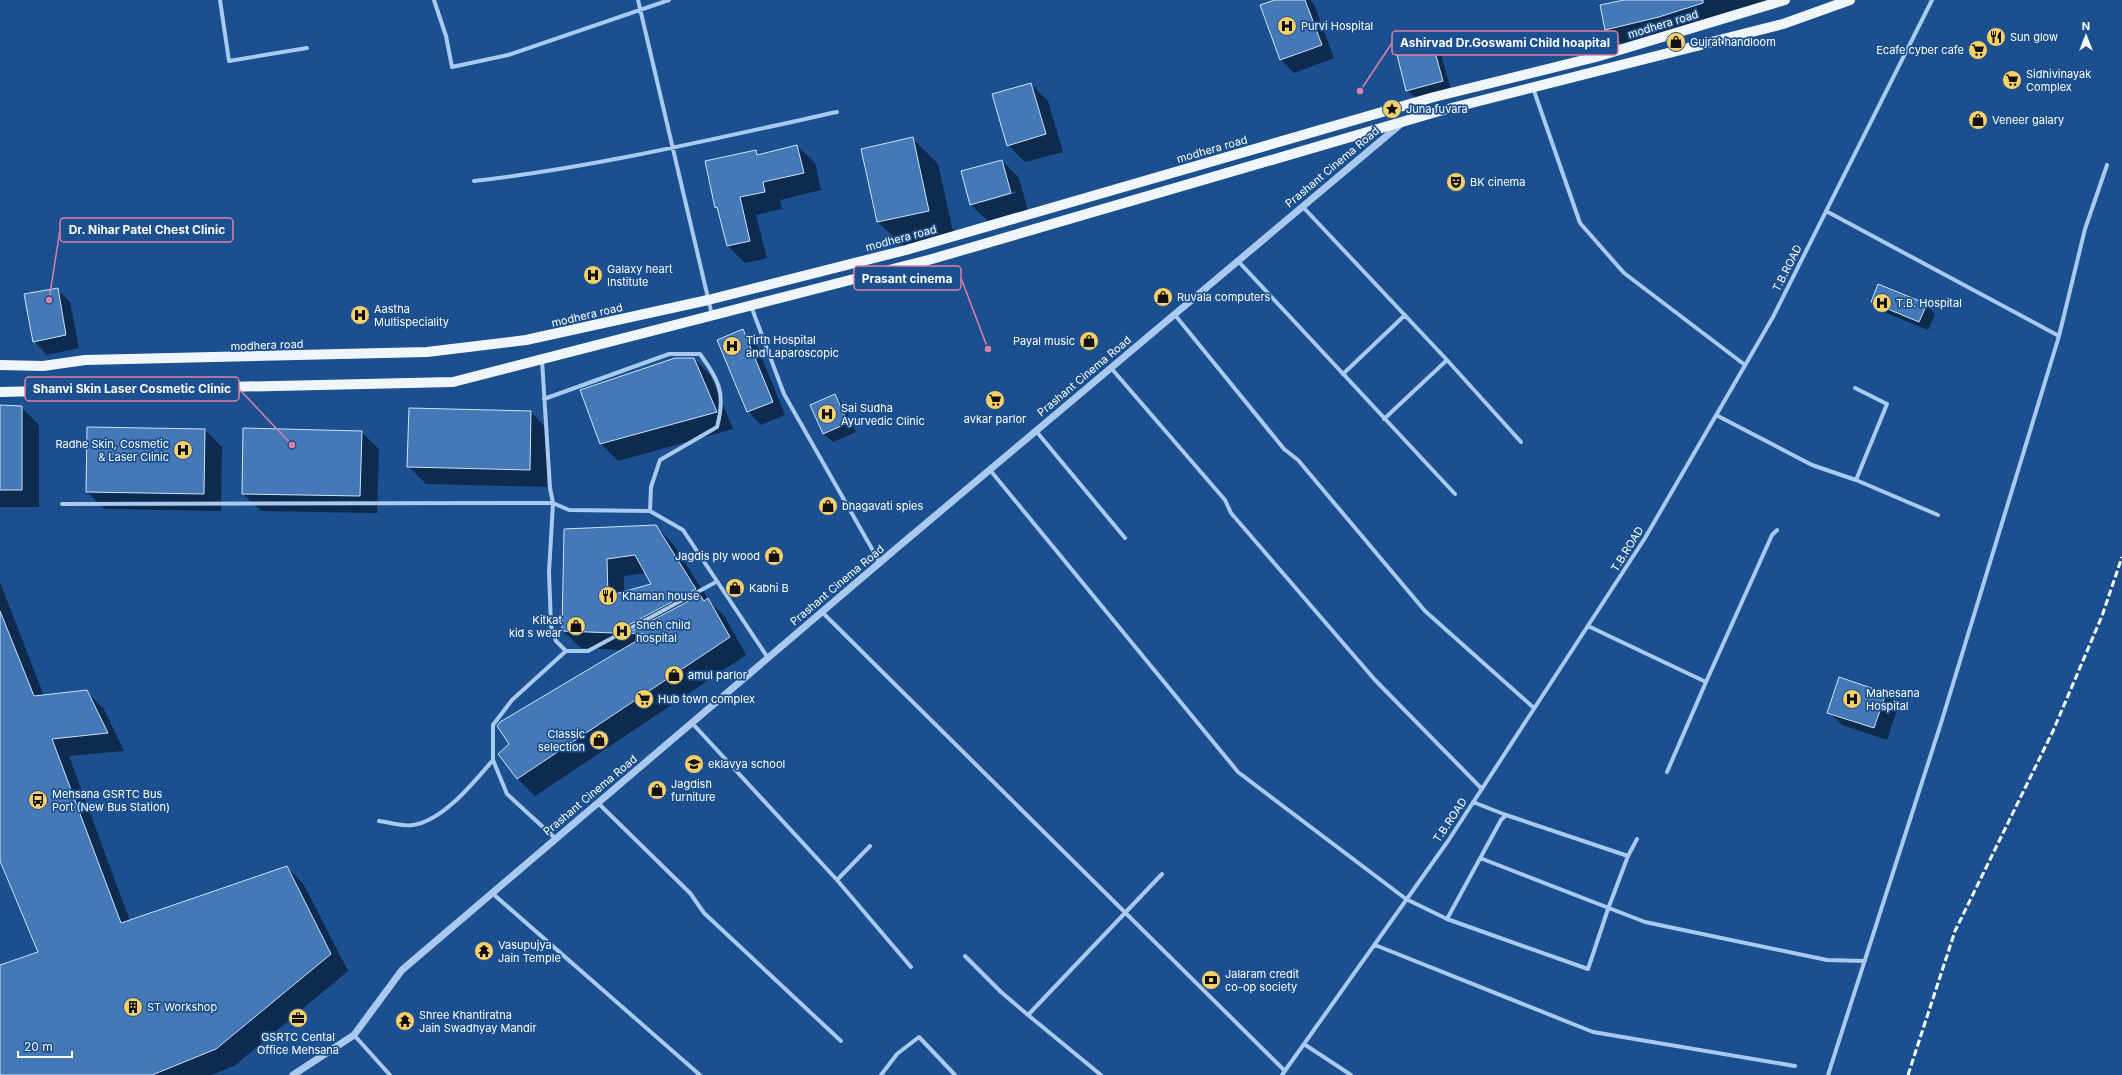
<svg xmlns="http://www.w3.org/2000/svg" width="2122" height="1075" viewBox="0 0 2122 1075" font-family="Inter,sans-serif">
	<style>
		.shadow { fill: #0007; fill-rule: evenodd }
		.building { fill: #4478b7; stroke: #cfe3fa; fill-rule: evenodd }
		.lines { fill: none; stroke-linecap: round; stroke-linejoin: round }
		.minor { stroke: #a9c9ee; stroke-width: 4 }
		.tertiary { stroke: #a9c9ee; stroke-width: 7 }
		.primary { stroke: #f0f6ff; stroke-width: 10 }
		.rail { stroke: #fff; stroke-width: 3; stroke-dasharray: 7 3; stroke-linecap: butt }
		.labels { text-anchor: middle; stroke-width: 3.5; stroke-linejoin: round; paint-order: stroke }
		.street-label { font-size: 11px; fill: #fff; stroke: #1b4f8f }
		.poi-label { font-size: 11px; fill: #fff; stroke: #1b4f8f; text-anchor: start }
		.leader { fill: none; stroke: #dd80a5; stroke-width: 1.5 }
		.callout-dot { fill: #dd80a5; stroke: #1b4f8f; stroke-width: 1.5 }
		.callout { fill: #1b4f8f; stroke: #dd80a5; stroke-width: 1.5 }
		.callout-label { font-size: 12px; text-anchor: middle; font-weight: bold; fill: #fff }
	</style>
	<rect width="100%" height="100%" fill="#1b4f8f"/>
	<path class="shadow" d="M 1278,0 L 1310,0 L 1314,4 L 1334,58 L 1294,73 L 1281,60 L 1261,6 Z
		M 1628,0 L 1779,0 L 1624,46 L 1606,29 Z
		M 1433,46 L 1441,55 L 1451,89 L 1416,99 L 1407,90 Z
		M 1031,84 L 1048,101 L 1063,152 L 1025,162 L 1008,145 Z
		M 913,139 L 938,164 L 954,236 L 904,247 L 878,222 L 862,150 Z
		M 797,146 L 815,163 L 821,190 L 780,200 L 782,209 L 756,215 L 767,258 L 745,263 L 728,246 L 719,210 L 716,207 L 755,151 L 760,156 Z
		M 1002,161 L 1019,178 L 1028,211 L 988,221 L 970,204 ZM 1016,191 L 1016,193 L 981,203 L 981,200 Z
		M 57,289 L 70,302 L 79,348 L 47,355 L 34,341 Z
		M 1872,302 L 1926,305 L 1935,314 L 1928,330 L 1881,311 Z
		M 743,330 L 756,343 L 785,415 L 761,425 L 748,411 Z
		M 694,358 L 711,376 L 733,429 L 618,461 L 601,444 Z
		M 834,395 L 843,404 L 856,432 L 833,442 L 824,434 L 811,406 Z
		M 0,406 L 21,407 L 39,425 L 39,507 L 0,507 Z
		M 531,412 L 548,430 L 547,487 L 426,484 L 408,466 Z
		M 205,430 L 222,447 L 221,511 L 104,509 L 87,492 Z
		M 361,432 L 379,449 L 377,513 L 261,511 L 243,494 Z
		M 656,526 L 673,544 L 710,602 L 725,617 L 746,655 L 535,796 L 518,779 L 500,754 L 623,650 L 581,648 L 563,631 L 565,530 ZM 646,573 L 652,585 L 624,593 L 624,576 Z
		M 0,582 L 44,696 L 86,691 L 104,709 L 124,751 L 69,756 L 130,921 L 287,867 L 304,885 L 348,971 L 234,1066 L 211,1075 L 0,1075 L 0,966 L 39,953 L 0,857 Z
		M 1885,693 L 1898,707 L 1887,740 L 1842,725 L 1829,712 Z"/>
	<path class="building" d="M 1275,0 L 1305,0 L 1322,45 L 1280,60 L 1260,5 Z
		M 1624,0 L 1703,0 L 1703,3 L 1659,17 L 1605,30 L 1600,5 Z
		M 1433,45 L 1443,81 L 1406,91 L 1397,55 Z
		M 1031,83 L 1046,134 L 1007,146 L 992,94 Z
		M 913,137 L 929,211 L 877,222 L 861,149 Z
		M 797,145 L 804,173 L 763,182 L 765,192 L 740,197 L 750,241 L 727,246 L 717,207 L 715,208 L 705,161 L 756,150 L 757,155 Z
		M 1002,160 L 1011,193 L 970,205 L 961,171 Z
		M 1878,284 L 1927,304 L 1919,322 L 1871,302 Z
		M 58,288 L 66,335 L 33,342 L 24,294 Z
		M 743,329 L 773,402 L 747,412 L 717,340 Z
		M 675,358 L 694,358 L 717,412 L 600,444 L 580,390 Z
		M 835,394 L 848,423 L 823,434 L 810,405 Z
		M 0,405 L 22,406 L 22,490 L 0,490 Z
		M 409,408 L 531,411 L 530,470 L 407,467 Z
		M 87,427 L 205,429 L 204,494 L 86,492 Z
		M 243,428 L 362,431 L 360,496 L 242,494 Z
		M 656,525 L 696,589 L 614,633 L 562,631 L 564,529 ZM 635,555 L 651,584 L 608,596 L 607,559 Z
		M 700,595 L 704,601 L 708,598 L 730,637 L 517,779 L 498,754 L 509,744 L 497,726 L 500,722 L 648,634 L 628,633 Z
		M 0,611 L 34,696 L 87,690 L 108,733 L 52,739 L 121,923 L 287,866 L 331,954 L 216,1049 L 152,1075 L 0,1075 L 0,965 L 38,952 L 0,861 Z
		M 1839,677 L 1886,693 L 1874,728 L 1827,713 Z"/>
	<g class="lines">
		<path class="minor" d="M 220,0 L 229,61 L 307,48
			M 434,0 L 446,36 L 452,67 L 508,55 L 669,0
			M 638,0 L 712,315
			M 1533,88 L 1580,223 L 1624,273 L 1745,365
			M 474,181 C 597,167 717,138 837,112
			M 1303,207 L 1447,360 L 1521,442
			M 1826,211 L 2059,336 L 1942,720 L 1828,1075
			M 1238,261 L 1455,494
			M 751,306 L 784,394 L 880,563
			M 1175,315 L 1284,449 L 1298,460 L 1425,611 L 1534,708
			M 2059,336 L 2085,229 L 2107,165
			M 542,360 L 550,488 L 553,503 L 569,510 L 650,511 L 683,530 L 768,658
			M 1111,368 L 1225,500 L 1231,513 L 1375,680 L 1482,789
			M 1343,374 L 1405,315
			M 544,399 L 669,354 L 700,354 C 719,380 726,394 717,427 L 660,460 L 651,487 L 650,511
			M 1716,415 L 1812,465 L 1856,480 L 1887,404 L 1855,388
			M 1384,419 L 1447,360
			M 1036,431 L 1125,538
			M 990,470 L 1238,772 L 1406,899 L 1447,919
			M 1856,480 L 1938,515
			M 62,504 L 553,503 L 549,572 L 551,626 L 556,641 L 566,651 L 588,651 L 716,582
			M 822,612 L 1285,1071
			M 1588,626 L 1706,682 L 1772,535 L 1777,530
			M 692,723 L 837,880 L 870,846
			M 1667,772 L 1706,682
			M 1473,802 L 1506,815
			M 598,803 L 690,893 L 704,913 L 841,1041
			M 379,821 C 389,822 403,827 413,825 C 443,821 474,782 493,760
			M 556,839 L 507,794 L 493,760 L 493,725 L 512,700 L 566,651
			M 1628,856 L 1608,909 L 1588,969 L 1447,919 L 1501,820 L 1506,815 L 1628,856 L 1637,839
			M 1480,858 L 1645,922 L 1827,960 L 1865,961
			M 837,880 L 911,967
			M 492,893 L 700,1075
			M 1375,945 L 1593,1032 L 1795,1066
			M 965,956 L 1001,992 L 1028,1015
			M 354,1035 L 390,1075
			M 1304,1044 L 1351,1075
			M 881,1075 L 897,1054 L 919,1037 L 955,1075
			M 1101,1075 L 1028,1015 L 1162,874
			M 1282,1075 L 1448,841 L 1645,538 L 1773,317 L 1932,0"/>
		<path class="tertiary" d="M 293,1075 L 354,1035 L 402,970 L 898,547 L 1402,123"/>
		<path class="primary" d="M 0,365 L 43,366 L 85,360 L 427,352 L 526,340 L 708,300 L 906,250 L 1434,97 L 1596,57 L 1785,0
			M 0,392 L 453,382 L 932,259 L 1436,112 L 1783,24 L 1850,0"/>
		<path class="rail" d="M 1908,1075 L 1955,931 L 2053,731 L 2102,616 L 2122,557"/>
	</g>
	<defs>
		<symbol id="hospital-disc" viewBox="-11 -11 22 22"><circle r="9.5" fill="#ffd166" stroke="#1b4f8f"/><path d="M-5-5h3v3.5h4V-5h3V5h-3V1.5h-4V5h-3Z" fill="#111"/></symbol>
		<symbol id="restaurant-disc" viewBox="-11 -11 22 22"><circle r="9.5" fill="#ffd166" stroke="#1b4f8f"/><path d="M-5-6h1v4h1v-4h1v4h1v-4h1v5L-1.5 .5V6h-2V.5L-5-1ZM5-6V6H3V1.5H1.5Q1.5-4 5-6Z" fill="#111"/></symbol>
		<symbol id="shop-disc" viewBox="-11 -11 22 22"><circle r="9.5" fill="#ffd166" stroke="#1b4f8f"/><path d="M-5-2.5h2.3a2.7 3.5 0 0 1 5.4 0H5L5.5 6h-11ZM-1.5-2.5h3a1.5 2.3 0 0 0-3 0Z" fill="#111"/></symbol>
		<symbol id="supermarket-disc" viewBox="-11 -11 22 22"><circle r="9.5" fill="#ffd166" stroke="#1b4f8f"/><path d="M-6-5.5h2.5l.6 2H6L4.5 2H-2.5L-4.4-4H-6ZM-1.5 3.2a1.3 1.3 0 1 0 .1 0ZM3 3.2a1.3 1.3 0 1 0 .1 0Z" fill="#111"/></symbol>
		<symbol id="sight-disc" viewBox="-11 -11 22 22"><circle r="9.5" fill="#ffd166" stroke="#1b4f8f"/><path d="M0-6L1.8-2.2L6-1.7L2.9 1.2L3.7 5.4L0 3.3L-3.7 5.4L-2.9 1.2L-6-1.7L-1.8-2.2Z" fill="#111"/></symbol>
		<symbol id="theatre-disc" viewBox="-11 -11 22 22"><circle r="9.5" fill="#ffd166" stroke="#1b4f8f"/><path d="M-5-5.5Q0-4 5-5.5V0Q5 5 0 6Q-5 5-5 0ZM-3.3-2.5H-1v1.5H-3.3ZM1-2.5H3.3v1.5H1ZM-2.8 1Q0 5.5 2.8 1Z" fill="#111"/></symbol>
		<symbol id="school-disc" viewBox="-11 -11 22 22"><circle r="9.5" fill="#ffd166" stroke="#1b4f8f"/><path d="M0-5L7-2L0 1L-7-2ZM-4 1L0 2.5L4 1V4Q0 6-4 4Z" fill="#111"/></symbol>
		<symbol id="bus-disc" viewBox="-11 -11 22 22"><circle r="9.5" fill="#ffd166" stroke="#1b4f8f"/><path d="M-5-6H5V4H4V6H2V4H-2V6H-4V4H-5ZM-3.5-4V0h7V-4ZM-3.5 1.2v1.5H-2V1.2ZM2 1.2v1.5H3.5V1.2Z" fill="#111"/></symbol>
		<symbol id="temple-disc" viewBox="-11 -11 22 22"><circle r="9.5" fill="#ffd166" stroke="#1b4f8f"/><path d="M0-6L5-2H3V0L6.5 2.5H4V6H1.5V3h-3V6H-4V2.5H-6.5L-3 0V-2H-5Z" fill="#111"/></symbol>
		<symbol id="bank-disc" viewBox="-11 -11 22 22"><circle r="9.5" fill="#ffd166" stroke="#1b4f8f"/><path d="M-6-4H6V4H-6ZM0-2.3a2.3 2.3 0 1 0 0 4.6a2.3 2.3 0 1 0 0-4.6Z" fill="#111"/></symbol>
		<symbol id="building-disc" viewBox="-11 -11 22 22"><circle r="9.5" fill="#ffd166" stroke="#1b4f8f"/><path d="M-4-6H4V6H1V3H-1V6H-4ZM-2.5-4.3h1.7v1.8h-1.7ZM.8-4.3h1.7v1.8H.8ZM-2.5-1h1.7V.8h-1.7ZM.8-1h1.7V.8H.8Z" fill="#111"/></symbol>
		<symbol id="office-disc" viewBox="-11 -11 22 22"><circle r="9.5" fill="#ffd166" stroke="#1b4f8f"/><path d="M-6-3h4V-5.5h4V-3h4V5H-6ZM-1-4.5V-3h2v-1.5ZM-6 0V1H6V0Z" fill="#111"/></symbol>
	</defs>
	<g fill-rule="evenodd">
		<use href="#hospital-disc" x="1276" y="15" width="22" height="22"/>
		<use href="#restaurant-disc" x="1985" y="26" width="22" height="22"/>
		<use href="#shop-disc" x="1665" y="31" width="22" height="22"/>
		<use href="#supermarket-disc" x="1967" y="39" width="22" height="22"/>
		<use href="#supermarket-disc" x="2001" y="69" width="22" height="22"/>
		<use href="#sight-disc" x="1381" y="98" width="22" height="22"/>
		<use href="#shop-disc" x="1967" y="109" width="22" height="22"/>
		<use href="#theatre-disc" x="1445" y="171" width="22" height="22"/>
		<use href="#hospital-disc" x="582" y="264" width="22" height="22"/>
		<use href="#shop-disc" x="1152" y="286" width="22" height="22"/>
		<use href="#hospital-disc" x="1871" y="292" width="22" height="22"/>
		<use href="#hospital-disc" x="349" y="304" width="22" height="22"/>
		<use href="#shop-disc" x="1078" y="330" width="22" height="22"/>
		<use href="#hospital-disc" x="721" y="335" width="22" height="22"/>
		<use href="#supermarket-disc" x="984" y="389" width="22" height="22"/>
		<use href="#hospital-disc" x="816" y="403" width="22" height="22"/>
		<use href="#hospital-disc" x="172" y="439" width="22" height="22"/>
		<use href="#shop-disc" x="817" y="495" width="22" height="22"/>
		<use href="#shop-disc" x="763" y="545" width="22" height="22"/>
		<use href="#shop-disc" x="724" y="577" width="22" height="22"/>
		<use href="#restaurant-disc" x="597" y="585" width="22" height="22"/>
		<use href="#shop-disc" x="565" y="615" width="22" height="22"/>
		<use href="#hospital-disc" x="611" y="620" width="22" height="22"/>
		<use href="#shop-disc" x="663" y="664" width="22" height="22"/>
		<use href="#supermarket-disc" x="633" y="688" width="22" height="22"/>
		<use href="#hospital-disc" x="1841" y="688" width="22" height="22"/>
		<use href="#shop-disc" x="588" y="729" width="22" height="22"/>
		<use href="#school-disc" x="683" y="753" width="22" height="22"/>
		<use href="#shop-disc" x="646" y="779" width="22" height="22"/>
		<use href="#bus-disc" x="27" y="789" width="22" height="22"/>
		<use href="#temple-disc" x="473" y="940" width="22" height="22"/>
		<use href="#bank-disc" x="1200" y="969" width="22" height="22"/>
		<use href="#building-disc" x="122" y="996" width="22" height="22"/>
		<use href="#office-disc" x="287" y="1007" width="22" height="22"/>
		<use href="#temple-disc" x="394" y="1010" width="22" height="22"/>
	</g>
	<g class="labels">
		<g class="street-label">
			<text transform="translate(1663 24) rotate(-17)" y="4">modhera road</text>
			<text transform="translate(1212 149) rotate(-16)" y="4">modhera road</text>
			<text transform="translate(1332 167) rotate(-40)" y="4">Prashant Cinema Road</text>
			<text transform="translate(901 238) rotate(-15)" y="4">modhera road</text>
			<text transform="translate(1787 268) rotate(-63)" y="4">T.B.ROAD</text>
			<text transform="translate(587 315) rotate(-13)" y="4">modhera road</text>
			<text transform="translate(267 345) rotate(-2)" y="4">modhera road</text>
			<text transform="translate(1084 376) rotate(-40)" y="4">Prashant Cinema Road</text>
			<text transform="translate(1627 549) rotate(-58)" y="4">T.B.ROAD</text>
			<text transform="translate(837 585) rotate(-40)" y="4">Prashant Cinema Road</text>
			<text transform="translate(590 795) rotate(-40)" y="4">Prashant Cinema Road</text>
			<text transform="translate(1450 820) rotate(-56)" y="4">T.B.ROAD</text>
		</g>
		<g class="poi-label">
			<text x="1301" y="30">Purvi Hospital</text>
			<text x="2010" y="41">Sun glow</text>
			<text x="1690" y="46">Gujrat handloom</text>
			<text x="1964" y="54" text-anchor="end">Ecafe cyber cafe</text>
			<text x="2026" y="78">Sidhivinayak<tspan x="2026" dy="13">Complex</tspan></text>
			<text x="1406" y="113">Juna fuvara</text>
			<text x="1992" y="124">Veneer galary</text>
			<text x="1470" y="186">BK cinema</text>
			<text x="607" y="273">Galaxy heart<tspan x="607" dy="13">Institute</tspan></text>
			<text x="1177" y="301">Ruvala computers</text>
			<text x="1896" y="307">T.B. Hospital</text>
			<text x="374" y="313">Aastha<tspan x="374" dy="13">Multispeciality</tspan></text>
			<text x="746" y="344">Tirth Hospital<tspan x="746" dy="13">and Laparoscopic</tspan></text>
			<text x="1075" y="345" text-anchor="end">Payal music</text>
			<text x="841" y="412">Sai Sudha<tspan x="841" dy="13">Ayurvedic Clinic</tspan></text>
			<text x="995" y="423" text-anchor="middle">avkar parlor</text>
			<text x="169" y="448" text-anchor="end">Radhe Skin, Cosmetic<tspan x="169" dy="13">&amp; Laser Clinic</tspan></text>
			<text x="842" y="510">bhagavati spies</text>
			<text x="760" y="560" text-anchor="end">Jagdis ply wood</text>
			<text x="749" y="592">Kabhi B</text>
			<text x="622" y="600">Khaman house</text>
			<text x="562" y="624" text-anchor="end">Kitkat<tspan x="562" dy="13">kid s wear</tspan></text>
			<text x="636" y="629">Sneh child<tspan x="636" dy="13">hospital</tspan></text>
			<text x="688" y="679">amul parlor</text>
			<text x="1866" y="697">Mahesana<tspan x="1866" dy="13">Hospital</tspan></text>
			<text x="658" y="703">Hub town complex</text>
			<text x="585" y="738" text-anchor="end">Classic<tspan x="585" dy="13">selection</tspan></text>
			<text x="708" y="768">eklavya school</text>
			<text x="671" y="788">Jagdish<tspan x="671" dy="13">furniture</tspan></text>
			<text x="52" y="798">Mehsana GSRTC Bus<tspan x="52" dy="13">Port (New Bus Station)</tspan></text>
			<text x="498" y="949">Vasupujya<tspan x="498" dy="13">Jain Temple</tspan></text>
			<text x="1225" y="978">Jalaram credit<tspan x="1225" dy="13">co-op society</tspan></text>
			<text x="147" y="1011">ST Workshop</text>
			<text x="419" y="1019">Shree Khantiratna<tspan x="419" dy="13">Jain Swadhyay Mandir</tspan></text>
			<text x="298" y="1041" text-anchor="middle">GSRTC Cental<tspan x="298" dy="13">Office Mehsana</tspan></text>
		</g>
	</g>
	<path class="leader" d="M1360 91L1392 43M49 300L60 230M988 349L961 278M292 445L239 389"/>
	<g class="callout-dot">
		<circle cx="1360" cy="91" r="4"/>
		<circle cx="49" cy="300" r="4"/>
		<circle cx="988" cy="349" r="4"/>
		<circle cx="292" cy="445" r="4"/>
	</g>
	<g class="callout">
		<rect x="1392" y="31" width="226" height="24" rx="4"/>
		<rect x="60" y="218" width="173" height="24" rx="4"/>
		<rect x="854" y="266" width="107" height="24" rx="4"/>
		<rect x="25" y="377" width="214" height="24" rx="4"/>
	</g>
	<g class="callout-label">
		<text x="1505" y="47">Ashirvad Dr.Goswami Child hoapital</text>
		<text x="147" y="234">Dr. Nihar Patel Chest Clinic</text>
		<text x="907" y="283">Prasant cinema</text>
		<text x="132" y="393">Shanvi Skin Laser Cosmetic Clinic</text>
	</g>
	<g transform="translate(2086 36)" stroke="#1b4f8f" stroke-width="3" paint-order="stroke">
	<path d="M0-3L7 15L0 10L-7 15Z" fill="#ffffff"/>
	<text y="-6" font-size="11" font-weight="bold" text-anchor="middle" fill="#ffffff">N</text>
	</g>
	<path d="M18 1051v6h54v-6" fill="none" stroke="#ffffff" stroke-width="2"/>
	<text x="24" y="1051" font-size="12" fill="#ffffff" stroke="#1b4f8f" stroke-width="3" paint-order="stroke">20 m</text>
</svg>
